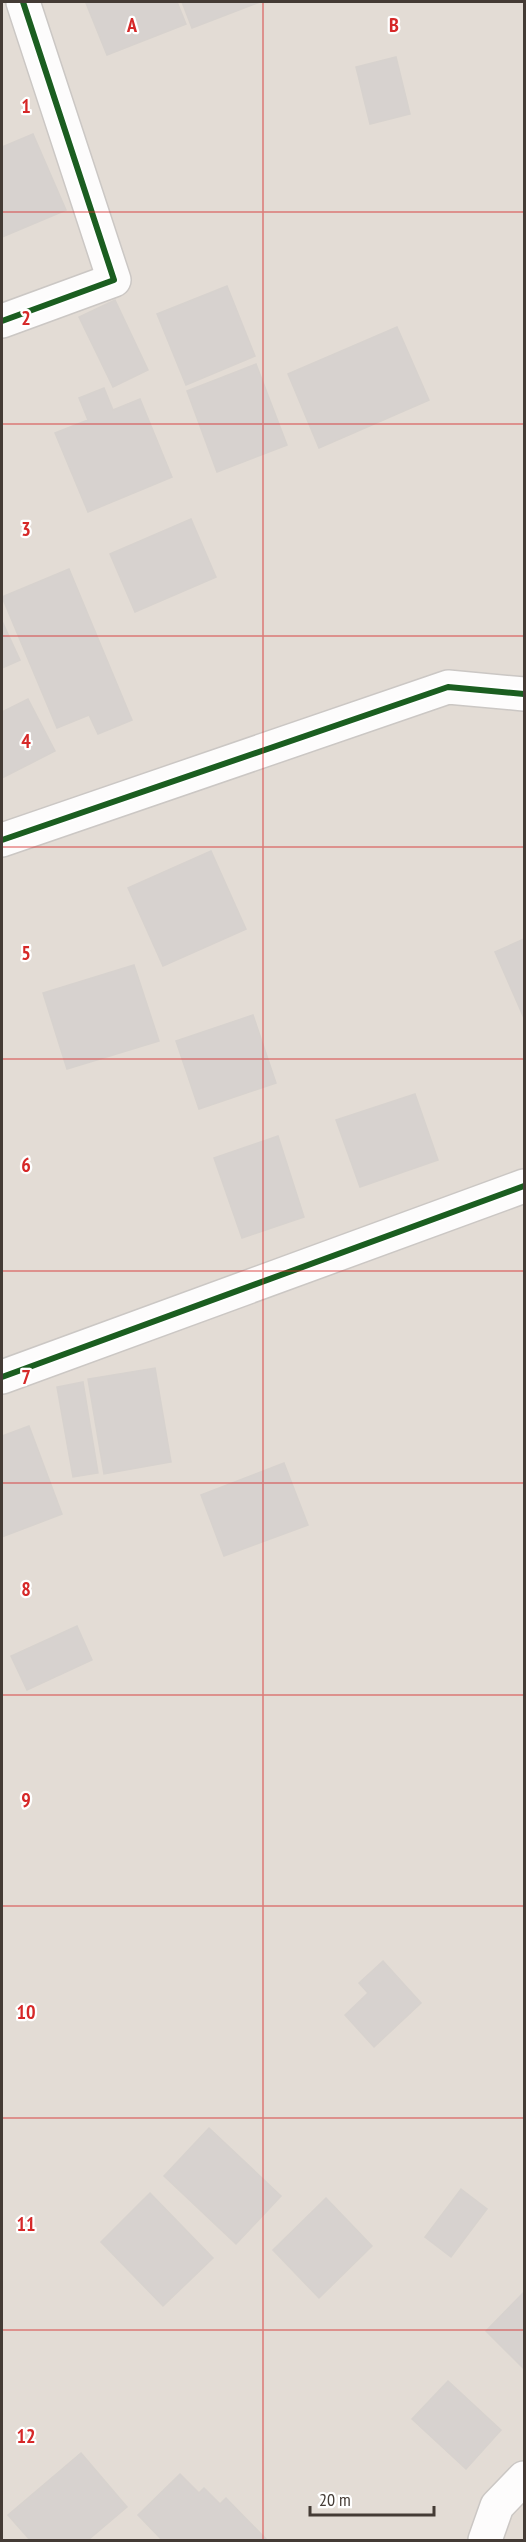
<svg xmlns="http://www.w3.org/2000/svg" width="526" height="2542" viewBox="0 0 526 2542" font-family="'PT Sans Narrow',sans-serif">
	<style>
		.residential { fill: #e3dcd5 }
		.building { fill: #d7d2cf; stroke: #d7d2ce; stroke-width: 1.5 }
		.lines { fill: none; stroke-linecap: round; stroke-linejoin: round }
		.street-casing { stroke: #cbc7c4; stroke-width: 36 }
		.street { stroke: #fdfcfc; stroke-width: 33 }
		.cycleway-casing { stroke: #fff; stroke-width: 10 }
		.cycleway { stroke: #1b5e20; stroke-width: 6 }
		.grid { fill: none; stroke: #d62828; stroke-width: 1.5; stroke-opacity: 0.55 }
		.grid-label { font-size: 20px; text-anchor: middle; font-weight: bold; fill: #d62828; stroke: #fff; stroke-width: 4.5; stroke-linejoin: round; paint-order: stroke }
	</style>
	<rect width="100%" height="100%" fill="#efebe8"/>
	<path class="residential" d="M 2,2 L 524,2 L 524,2540 L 2,2540 Z"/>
	<path class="building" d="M 90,2 L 177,2 L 186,24 L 107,55 L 86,3 Z
		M 182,2 L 260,2 L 192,28 Z
		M 396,57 L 410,114 L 370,124 L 356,67 Z
		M 33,134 L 66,210 L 2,237 L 2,147 Z
		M 227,286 L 255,356 L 186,385 L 157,314 Z
		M 115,300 L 148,370 L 113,387 L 79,317 Z
		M 397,327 L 429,400 L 319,448 L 288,374 Z
		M 256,364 L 287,445 L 217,472 L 187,391 Z
		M 104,388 L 113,410 L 140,399 L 172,477 L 88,512 L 55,433 L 88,420 L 79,398 Z
		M 191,519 L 216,577 L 135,612 L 110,554 Z
		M 69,569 L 132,720 L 98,734 L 89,715 L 57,728 L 2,597 Z
		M 2,621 L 20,660 L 2,668 Z
		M 28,699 L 55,751 L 2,778 L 2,712 Z
		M 211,851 L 246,929 L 163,966 L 128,888 Z
		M 524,939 L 524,1018 L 495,952 Z
		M 134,965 L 159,1041 L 67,1069 L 43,993 Z
		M 253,1015 L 276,1083 L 199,1109 L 176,1041 Z
		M 415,1094 L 438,1160 L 360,1187 L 336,1120 Z
		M 278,1136 L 304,1217 L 242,1238 L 214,1158 Z
		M 155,1368 L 171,1462 L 104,1474 L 88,1379 Z
		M 83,1382 L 98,1473 L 73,1477 L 57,1387 Z
		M 29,1426 L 62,1514 L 2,1537 L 2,1436 Z
		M 284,1463 L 308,1525 L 224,1556 L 201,1495 Z
		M 77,1626 L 92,1660 L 27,1690 L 11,1656 Z
		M 383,1961 L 421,2003 L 374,2047 L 345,2015 L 368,1993 L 359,1983 Z
		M 209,2128 L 281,2196 L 236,2244 L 164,2176 Z
		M 461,2189 L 487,2209 L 451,2257 L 425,2237 Z
		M 150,2193 L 213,2258 L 163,2306 L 101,2242 Z
		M 326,2198 L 372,2246 L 319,2298 L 273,2250 Z
		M 524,2292 L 524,2369 L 486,2331 Z
		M 448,2381 L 501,2430 L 466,2469 L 412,2419 Z
		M 81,2453 L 127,2507 L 88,2540 L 30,2540 L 8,2515 Z
		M 180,2474 L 199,2493 L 204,2488 L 220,2504 L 226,2498 L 267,2540 L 162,2540 L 138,2515 Z"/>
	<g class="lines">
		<defs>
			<path id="street" d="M 2,321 L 114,280 L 23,2
				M 2,840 L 448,687 L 524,694
				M 2,1377 L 524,1186
				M 485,2540 L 497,2506 L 524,2478"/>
		</defs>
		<use href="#street" class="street-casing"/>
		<use href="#street" class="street"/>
		<defs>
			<path id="cycleway" d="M 2,321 L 114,280 L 23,2
				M 2,840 L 448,687 L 524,694
				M 2,1377 L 524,1186"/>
		</defs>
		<use href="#cycleway" class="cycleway-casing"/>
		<use href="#cycleway" class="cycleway"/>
	</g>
	<path class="grid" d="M 263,2 L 263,2540M 2,212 L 524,212M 2,424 L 524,424M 2,636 L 524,636M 2,847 L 524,847M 2,1059 L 524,1059M 2,1271 L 524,1271M 2,1483 L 524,1483M 2,1695 L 524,1695M 2,1906 L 524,1906M 2,2118 L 524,2118M 2,2330 L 524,2330"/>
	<g class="grid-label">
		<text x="132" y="32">A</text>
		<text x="394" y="32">B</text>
		<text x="26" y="113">1</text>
		<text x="26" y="325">2</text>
		<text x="26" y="536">3</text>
		<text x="26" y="748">4</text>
		<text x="26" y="960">5</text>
		<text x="26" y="1172">6</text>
		<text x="26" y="1384">7</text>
		<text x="26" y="1596">8</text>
		<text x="26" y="1807">9</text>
		<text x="26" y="2019">10</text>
		<text x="26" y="2231">11</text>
		<text x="26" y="2443">12</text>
	</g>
	<rect width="526" height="2542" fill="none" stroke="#443b35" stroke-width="6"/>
	<path d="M310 2506v9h124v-9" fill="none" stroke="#443b35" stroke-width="3"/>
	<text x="319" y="2506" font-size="18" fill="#443b35" stroke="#ffffff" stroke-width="4.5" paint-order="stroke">20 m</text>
</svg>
